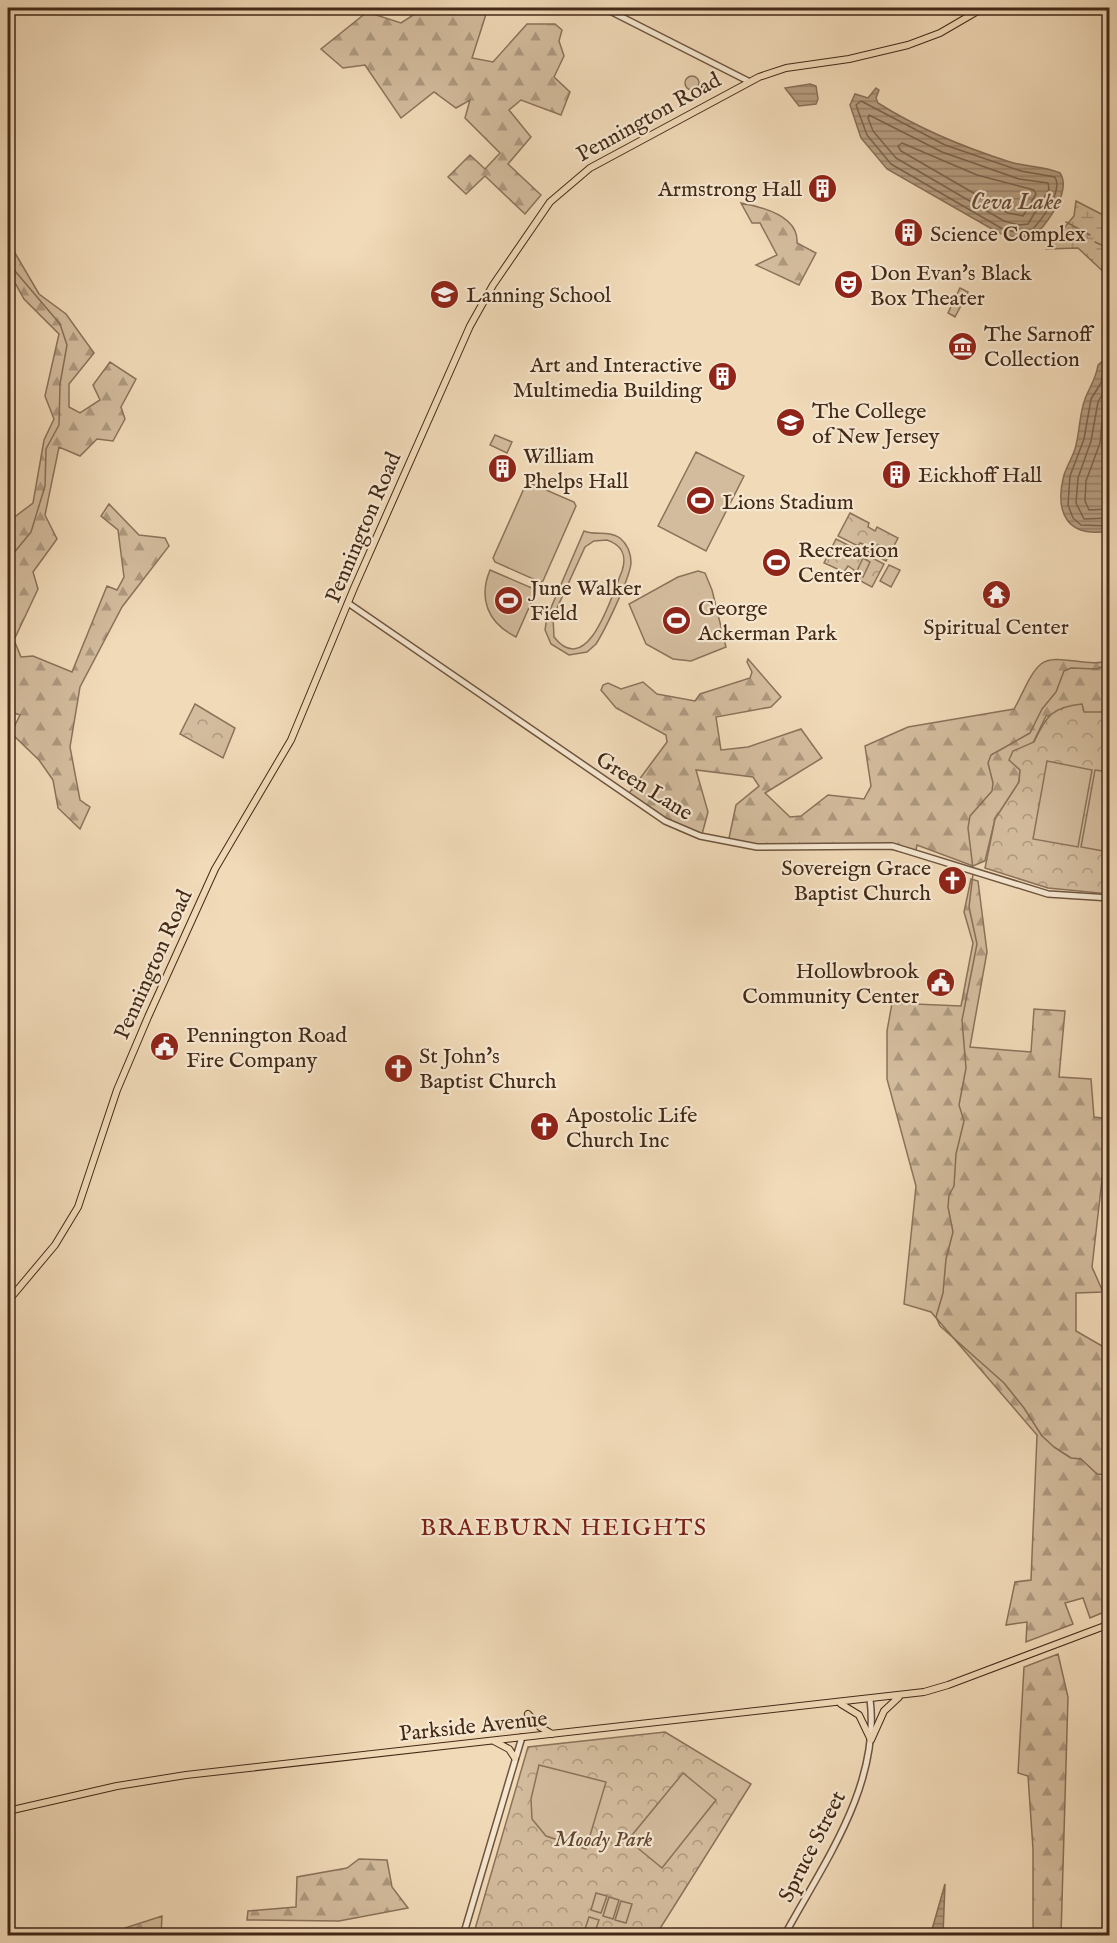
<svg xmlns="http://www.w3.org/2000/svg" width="1117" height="1943" viewBox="0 0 1117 1943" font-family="'IM FELL English',serif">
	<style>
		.forest { fill: url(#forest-firs); stroke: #8b725a; stroke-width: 1.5 }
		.wetland { fill: url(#wetland-marsh); stroke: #8b725a; stroke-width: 1.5 }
		.park { fill: url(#park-crowns); stroke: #8b725a; stroke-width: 1.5 }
		.garden { fill: #d3bc9d; stroke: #8b725a; stroke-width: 1.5; fill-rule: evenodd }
		.water { fill: url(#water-rules); stroke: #886f57; stroke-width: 1.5 }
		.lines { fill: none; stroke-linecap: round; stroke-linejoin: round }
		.shore { stroke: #7c644c; stroke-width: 1.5 }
		.stream { stroke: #886f57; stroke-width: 1.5 }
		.minor-casing { stroke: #6e553f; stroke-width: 8 }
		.major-casing { stroke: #432917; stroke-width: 8 }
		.minor { stroke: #f6e7d1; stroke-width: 5 }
		.major { stroke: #f1dab8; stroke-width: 6 }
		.labels { text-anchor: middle; stroke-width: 4.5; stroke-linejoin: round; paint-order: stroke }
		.street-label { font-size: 22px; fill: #432917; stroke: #f6e7d1 }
		.poi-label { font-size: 22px; fill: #432917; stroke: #f6e7d1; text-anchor: start }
		.park-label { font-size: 22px; font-style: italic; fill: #604632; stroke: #f6e7d1 }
		.water-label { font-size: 24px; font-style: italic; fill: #664c37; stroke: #f6e7d1 }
		.neighbourhood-label { font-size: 24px; letter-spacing: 1.5px; fill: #7a1f14; stroke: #f6e7d1 }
	</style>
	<defs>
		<pattern id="forest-firs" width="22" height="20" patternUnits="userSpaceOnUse" patternTransform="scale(1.5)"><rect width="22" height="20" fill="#d3bc9d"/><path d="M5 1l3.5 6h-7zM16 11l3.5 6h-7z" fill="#ad997f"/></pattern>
		<pattern id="wetland-marsh" width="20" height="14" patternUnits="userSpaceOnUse" patternTransform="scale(1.5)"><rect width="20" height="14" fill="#d3bc9d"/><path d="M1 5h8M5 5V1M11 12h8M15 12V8" fill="none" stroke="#ad997f"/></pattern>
		<pattern id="park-crowns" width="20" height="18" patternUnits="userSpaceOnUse" patternTransform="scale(1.5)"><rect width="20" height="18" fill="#d3bc9d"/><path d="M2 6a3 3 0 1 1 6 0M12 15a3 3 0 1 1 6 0" fill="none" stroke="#ad997f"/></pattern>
		<pattern id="water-rules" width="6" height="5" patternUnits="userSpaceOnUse" patternTransform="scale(1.5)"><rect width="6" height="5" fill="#b69e81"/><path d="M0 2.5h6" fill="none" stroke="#968169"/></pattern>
	</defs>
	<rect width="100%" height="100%" fill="#f1dab8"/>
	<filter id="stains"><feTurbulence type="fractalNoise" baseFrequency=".00333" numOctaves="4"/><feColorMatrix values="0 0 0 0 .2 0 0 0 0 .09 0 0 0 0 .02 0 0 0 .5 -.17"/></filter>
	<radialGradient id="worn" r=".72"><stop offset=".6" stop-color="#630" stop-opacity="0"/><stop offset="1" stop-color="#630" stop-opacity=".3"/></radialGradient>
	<path class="forest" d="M 424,8 L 460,8 L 468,13 L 474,8 L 488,8 L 472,58 L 493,62 L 527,24 L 555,24 L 562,30 L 559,41 L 564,56 L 554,77 L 570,92 L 561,115 L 521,100 L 509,110 L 531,137 L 508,164 L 541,195 L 525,214 L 485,176 L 466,194 L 448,177 L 470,155 L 485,169 L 500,153 L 465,118 L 470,100 L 456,108 L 434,92 L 401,118 L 365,65 L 343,68 L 321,49 L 367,12 L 401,23 Z
		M 741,203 C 763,207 799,216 797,243 L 816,253 L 799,285 L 756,265 L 777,255 L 760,223 L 752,223 Z
		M 8,241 L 39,294 L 66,314 L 94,353 L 69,384 L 69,407 L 80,413 L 100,400 L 93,385 L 110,362 L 136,379 L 121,407 L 125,419 L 113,441 L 97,439 L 80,456 L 59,447 L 45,515 L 57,539 L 33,572 L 38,589 L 14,640 L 21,657 L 33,656 L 72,672 L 107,586 L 117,590 L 124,577 L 118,530 L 101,516 L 109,504 L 139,535 L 165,538 L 169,546 L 122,607 L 80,687 L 70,747 L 80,800 L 90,807 L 80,829 L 58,808 L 53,780 L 39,760 L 11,733 L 20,715 L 8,711 L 8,522 L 33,503 L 44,440 L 54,419 L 45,396 L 59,334 L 24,299 L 8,270 Z
		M 748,659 L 781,697 L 771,707 L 716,717 L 721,750 L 748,747 L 801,729 L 822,758 L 765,793 L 790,817 L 801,816 L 828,795 L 864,799 L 871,786 L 865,746 L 908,727 L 1014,709 C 1022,696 1029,674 1041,664 C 1056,652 1090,669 1109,660 L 1109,712 L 1046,716 L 1020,770 L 1019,782 L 995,819 L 985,861 L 973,866 L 917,845 L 915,855 L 881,847 L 728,843 L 736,805 L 759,786 L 753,777 L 696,770 L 708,812 L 701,838 L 678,830 L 627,796 L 667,742 L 666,735 L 616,708 L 601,690 L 603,685 L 608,683 L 621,689 L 643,682 L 657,694 L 695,701 L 700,694 L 750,678 L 752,672 L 747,662 Z
		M 971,879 L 978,881 L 987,952 L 970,1047 L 1031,1052 L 1034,1009 L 1065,1011 L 1059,1077 L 1091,1079 L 1094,1117 L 1109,1119 L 1092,1267 L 1103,1292 L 1076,1293 L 1076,1331 L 1109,1350 L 1109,1610 L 1090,1618 L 1083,1598 L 1065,1603 L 1073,1624 L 1026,1642 L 1027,1622 L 1006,1625 L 1015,1582 L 1031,1580 L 1037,1435 L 931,1312 L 904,1304 L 916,1186 L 887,1079 L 887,1031 L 892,1003 L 961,1006 L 973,943 L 964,912 Z
		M 1058,1654 L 1068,1697 L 1061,1935 L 1033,1935 L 1033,1849 L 1028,1776 L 1018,1773 L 1024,1667 Z
		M 359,1859 L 387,1860 L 392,1887 L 408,1908 L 339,1921 L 247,1920 L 248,1911 L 296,1907 L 297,1877 L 347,1868 Z
		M 162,1916 L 161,1935 L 126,1935 L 125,1928 Z"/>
	<path class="wetland" d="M 1076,201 L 1109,218 L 1109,277 L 1078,248 L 1047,249 L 1074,216 Z"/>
	<path class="park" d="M685 83a7 7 0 1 1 14 0a7 7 0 1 1-14 0Z
		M 960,288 L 968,292 L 955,317 L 948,313 Z
		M 850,513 L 869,523 L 868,527 L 875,531 L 877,527 L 898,538 L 886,561 L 865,550 L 867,546 L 860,543 L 858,546 L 838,536 Z
		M 836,539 L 856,549 L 855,554 L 861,557 L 863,553 L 884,564 L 872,587 L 851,576 L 854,570 L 848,566 L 844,572 L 824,563 Z
		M 195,704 L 235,728 L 223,758 L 180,734 Z
		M 1082,704 L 1084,712 L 1109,712 L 1109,894 L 1048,888 L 985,868 L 995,819 L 1019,782 L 1020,770 L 1009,760 L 1013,751 L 1034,742 C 1046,716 1052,707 1082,704 Z
		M 665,1732 L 751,1784 L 656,1935 L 473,1936 L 528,1747 Z"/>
	<path class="garden" d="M 495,435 L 512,442 L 507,453 L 490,445 Z
		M 696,452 L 744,476 L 706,551 L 658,526 Z
		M 530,483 L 574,502 L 576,506 L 543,581 L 540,582 L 495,562 L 493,558 L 526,484 Z
		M 584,531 C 596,536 608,530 620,538 C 627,544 631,553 631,563 C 630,578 605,630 596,644 L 587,652 L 569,655 L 551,644 L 545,630 L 547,617 ZM 607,540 C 622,545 627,556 622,571 C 612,595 588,680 554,637 L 553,617 L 585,547 L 594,541 Z
		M 863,558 L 870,562 L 863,577 L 856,573 Z
		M 889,565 L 900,570 L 891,587 L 880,581 Z
		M 490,570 L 532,588 L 535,594 L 516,637 C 488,623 478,599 490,570 Z
		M 698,571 L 705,573 L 712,590 L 726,647 L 691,661 L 673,659 L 646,644 L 629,604 L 678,577 Z
		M 1047,761 L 1092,770 L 1078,847 L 1033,839 Z
		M 1095,770 L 1109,772 L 1109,852 L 1081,847 Z
		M 539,1765 L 606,1782 L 586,1849 L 546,1836 L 532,1819 L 531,1799 Z
		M 683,1773 L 716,1800 L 662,1868 L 628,1840 Z
		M 596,1893 L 607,1896 L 601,1913 L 591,1910 Z
		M 609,1897 L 619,1900 L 613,1919 L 603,1916 Z
		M 621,1901 L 632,1904 L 626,1923 L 615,1920 Z
		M 589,1917 L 599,1920 L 594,1935 L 583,1935 Z"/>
	<path class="water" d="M 810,84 L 816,86 L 818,99 L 816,104 L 799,106 L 785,88 Z
		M 876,88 L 879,90 L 876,98 L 878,103 C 919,129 963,147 1010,162 C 1026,167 1045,166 1060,173 C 1072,191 1048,221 1036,235 L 1017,239 L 999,233 L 887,169 L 861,138 L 850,105 L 855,94 L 868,98 Z
		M 1109,355 L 1109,531 C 1068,538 1054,514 1064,475 C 1067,466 1072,458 1075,449 C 1080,432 1079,415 1085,399 C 1090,386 1096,379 1098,365 Z
		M 945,1884 L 943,1935 L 932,1935 L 931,1933 Z"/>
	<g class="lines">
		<path class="shore" d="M 861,101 L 945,145 L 1021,171 L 1055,177 C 1063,192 1042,219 1032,230 L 1018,233 L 1001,228 L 891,164 L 867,135 L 856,105 Z
			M 869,115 L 942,152 L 1019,179 L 1048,183 L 1049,189 L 1028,224 L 1019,225 L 1004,221 L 896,158 L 873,131 L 868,118 Z
			M 902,143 L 977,175 L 1034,190 L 1036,194 L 1023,216 L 1008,213 L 901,151 L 898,146 Z
			M 1110,363 L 1104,368 L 1101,383 L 1091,399 L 1084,439 L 1070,476 L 1068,505 L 1073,518 L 1081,525 L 1110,526
			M 1110,381 L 1098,402 L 1091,441 L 1078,478 L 1076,503 L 1084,519 L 1110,518
			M 1110,401 L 1102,421 L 1100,443 L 1086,481 L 1085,501 L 1089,510 L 1110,509"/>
		<path class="stream" d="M 1066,222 L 1090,235
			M 1095,242 L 1110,249
			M 8,256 L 15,271 L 60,324 L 67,345 L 60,384 L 59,425 L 46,449 L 45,486 L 31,532 L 8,560
			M 973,869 L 968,828 L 970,816 L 992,791 L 993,783 L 988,763 L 991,755 L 1030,733 L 1042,709 L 1056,692 L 1064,671 L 1071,668 L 1097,669 L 1110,663
			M 973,874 L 969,907 L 977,944 L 962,1020 L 966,1068 L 959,1105 L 964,1121 L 956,1154 L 954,1186 L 949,1195 L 948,1207 L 953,1232 L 946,1259 L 943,1293 L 936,1317 L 940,1326 L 1004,1383 L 1024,1408 L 1042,1436 L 1054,1447 L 1071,1458 L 1081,1459 L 1097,1474 L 1110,1475"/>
		<defs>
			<path id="minor" d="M 604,8 L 748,81
				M 348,603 L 665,821 L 700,836 L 757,847 L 892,846 L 1048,894 L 1110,898
				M 463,1936 L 522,1737
				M 784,1936 C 823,1864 881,1785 870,1699"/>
			<path id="major" d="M 8,1301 L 55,1245 L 78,1207 L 117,1090 L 148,1017 L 215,869 L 291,740 L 354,588 L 470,326 L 493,285 L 550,202 L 590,168 L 759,77 L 786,68 L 849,59 L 908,45 L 940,33 L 983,8
				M 841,1704 L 859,1715 L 871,1740 L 884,1711 L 899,1697
				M 528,1714 L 540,1727 L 552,1734
				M 494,1741 L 509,1749 L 515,1758
				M 8,1811 L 117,1786 L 186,1775 L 924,1692 L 948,1685 L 1110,1624
				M 8,1935 L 8,1936"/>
		</defs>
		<use href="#minor" class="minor-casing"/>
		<use href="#major" class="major-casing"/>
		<use href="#minor" class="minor"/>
		<use href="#major" class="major"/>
	</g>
	<defs>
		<symbol id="building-disc" viewBox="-11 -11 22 22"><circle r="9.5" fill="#8f2418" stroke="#f6e7d1"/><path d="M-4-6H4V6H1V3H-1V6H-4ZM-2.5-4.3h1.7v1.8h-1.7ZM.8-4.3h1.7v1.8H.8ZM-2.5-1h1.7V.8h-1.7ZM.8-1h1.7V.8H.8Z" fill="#fff"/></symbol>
		<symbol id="theatre-disc" viewBox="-11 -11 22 22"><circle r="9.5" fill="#8f2418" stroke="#f6e7d1"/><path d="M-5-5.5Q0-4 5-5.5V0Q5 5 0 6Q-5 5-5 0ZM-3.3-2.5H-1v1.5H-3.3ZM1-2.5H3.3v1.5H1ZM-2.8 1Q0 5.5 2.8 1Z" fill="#fff"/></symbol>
		<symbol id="school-disc" viewBox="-11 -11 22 22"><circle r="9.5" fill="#8f2418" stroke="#f6e7d1"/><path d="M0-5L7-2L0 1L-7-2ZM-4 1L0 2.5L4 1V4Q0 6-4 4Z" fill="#fff"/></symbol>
		<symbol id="museum-disc" viewBox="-11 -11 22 22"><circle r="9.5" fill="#8f2418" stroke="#f6e7d1"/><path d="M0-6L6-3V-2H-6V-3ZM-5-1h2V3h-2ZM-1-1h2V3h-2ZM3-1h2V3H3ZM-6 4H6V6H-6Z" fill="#fff"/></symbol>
		<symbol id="university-disc" viewBox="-11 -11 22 22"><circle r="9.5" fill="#8f2418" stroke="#f6e7d1"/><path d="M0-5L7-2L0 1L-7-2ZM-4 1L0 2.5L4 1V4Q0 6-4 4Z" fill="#fff"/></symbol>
		<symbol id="stadium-disc" viewBox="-11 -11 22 22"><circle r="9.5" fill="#8f2418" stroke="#f6e7d1"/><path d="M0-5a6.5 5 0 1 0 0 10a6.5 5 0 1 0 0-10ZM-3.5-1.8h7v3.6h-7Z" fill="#fff"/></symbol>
		<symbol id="temple-disc" viewBox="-11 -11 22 22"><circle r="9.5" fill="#8f2418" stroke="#f6e7d1"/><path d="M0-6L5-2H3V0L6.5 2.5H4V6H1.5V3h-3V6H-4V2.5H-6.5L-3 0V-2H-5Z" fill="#fff"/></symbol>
		<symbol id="church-disc" viewBox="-11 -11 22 22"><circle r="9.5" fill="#8f2418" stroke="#f6e7d1"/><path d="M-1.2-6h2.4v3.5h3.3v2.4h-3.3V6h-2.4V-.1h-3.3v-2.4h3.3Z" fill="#fff"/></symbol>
		<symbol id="civic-disc" viewBox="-11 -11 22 22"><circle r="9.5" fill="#8f2418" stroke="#f6e7d1"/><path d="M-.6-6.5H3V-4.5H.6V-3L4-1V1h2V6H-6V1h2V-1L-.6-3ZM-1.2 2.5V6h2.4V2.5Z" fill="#fff"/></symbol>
	</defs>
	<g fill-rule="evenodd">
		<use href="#building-disc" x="806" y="172" width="33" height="33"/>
		<use href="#building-disc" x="892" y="216" width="33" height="33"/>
		<use href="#theatre-disc" x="832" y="268" width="33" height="33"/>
		<use href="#school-disc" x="428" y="278" width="33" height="33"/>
		<use href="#museum-disc" x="946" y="330" width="33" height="33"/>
		<use href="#building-disc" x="706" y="360" width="33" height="33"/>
		<use href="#university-disc" x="774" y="406" width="33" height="33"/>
		<use href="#building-disc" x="486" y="452" width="33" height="33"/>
		<use href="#building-disc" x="880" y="458" width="33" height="33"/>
		<use href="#stadium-disc" x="684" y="484" width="33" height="33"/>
		<use href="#stadium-disc" x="760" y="546" width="33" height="33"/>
		<use href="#temple-disc" x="980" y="578" width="33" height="33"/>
		<use href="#stadium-disc" x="492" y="584" width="33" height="33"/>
		<use href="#stadium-disc" x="660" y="604" width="33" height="33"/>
		<use href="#church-disc" x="936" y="864" width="33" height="33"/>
		<use href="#civic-disc" x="924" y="966" width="33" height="33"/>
		<use href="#civic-disc" x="148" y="1030" width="33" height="33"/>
		<use href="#church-disc" x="382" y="1052" width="33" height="33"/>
		<use href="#church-disc" x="528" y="1110" width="33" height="33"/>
	</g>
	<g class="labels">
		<g class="street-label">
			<text transform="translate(648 116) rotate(-29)" y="8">Pennington Road</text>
			<text transform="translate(362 527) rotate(-67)" y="8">Pennington Road</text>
			<text transform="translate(645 785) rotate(32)" y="8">Green Lane</text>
			<text transform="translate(152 964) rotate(-66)" y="8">Pennington Road</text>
			<text transform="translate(473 1725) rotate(-6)" y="8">Parkside Avenue</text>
			<text transform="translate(811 1846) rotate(-63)" y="8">Spruce Street</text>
		</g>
		<g class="poi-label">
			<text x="802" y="196" text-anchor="end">Armstrong Hall</text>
			<text x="930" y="241">Science Complex</text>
			<text x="870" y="280">Don Evan's Black<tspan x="870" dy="25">Box Theater</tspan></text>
			<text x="466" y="302">Lanning School</text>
			<text x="984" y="341">The Sarnoff<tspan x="984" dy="25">Collection</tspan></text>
			<text x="702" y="372" text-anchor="end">Art and Interactive<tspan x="702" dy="25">Multimedia Building</tspan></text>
			<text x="812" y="418">The College<tspan x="812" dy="25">of New Jersey</tspan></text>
			<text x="523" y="463">William<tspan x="523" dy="25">Phelps Hall</tspan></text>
			<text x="918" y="482">Eickhoff Hall</text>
			<text x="722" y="509">Lions Stadium</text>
			<text x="798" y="557">Recreation<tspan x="798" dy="25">Center</tspan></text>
			<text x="530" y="595">June Walker<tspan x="530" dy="25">Field</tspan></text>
			<text x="698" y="615">George<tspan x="698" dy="25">Ackerman Park</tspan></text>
			<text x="996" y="634" text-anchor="middle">Spiritual Center</text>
			<text x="931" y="875" text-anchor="end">Sovereign Grace<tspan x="931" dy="25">Baptist Church</tspan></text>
			<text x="919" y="978" text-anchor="end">Hollowbrook<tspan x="919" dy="25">Community Center</tspan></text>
			<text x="186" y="1042">Pennington Road<tspan x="186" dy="25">Fire Company</tspan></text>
			<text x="419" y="1063">St John's<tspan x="419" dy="25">Baptist Church</tspan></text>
			<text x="566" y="1122">Apostolic Life<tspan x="566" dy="25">Church Inc</tspan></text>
		</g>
		<g class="park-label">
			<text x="603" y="1846">Moody Park</text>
		</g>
		<g class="water-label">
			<text x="1016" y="209">Ceva Lake</text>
		</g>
		<g class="neighbourhood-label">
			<text x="564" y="1535">BRAEBURN HEIGHTS</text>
		</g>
	</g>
	<rect width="1117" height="1943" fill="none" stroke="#f1dab8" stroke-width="30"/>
	<rect x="9" y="9" width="1099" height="1925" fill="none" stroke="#432917" stroke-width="3"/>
	<rect x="15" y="15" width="1087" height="1913" fill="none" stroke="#432917" stroke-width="1.5"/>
	<rect width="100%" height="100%" filter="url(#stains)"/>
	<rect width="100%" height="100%" fill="url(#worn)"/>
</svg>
